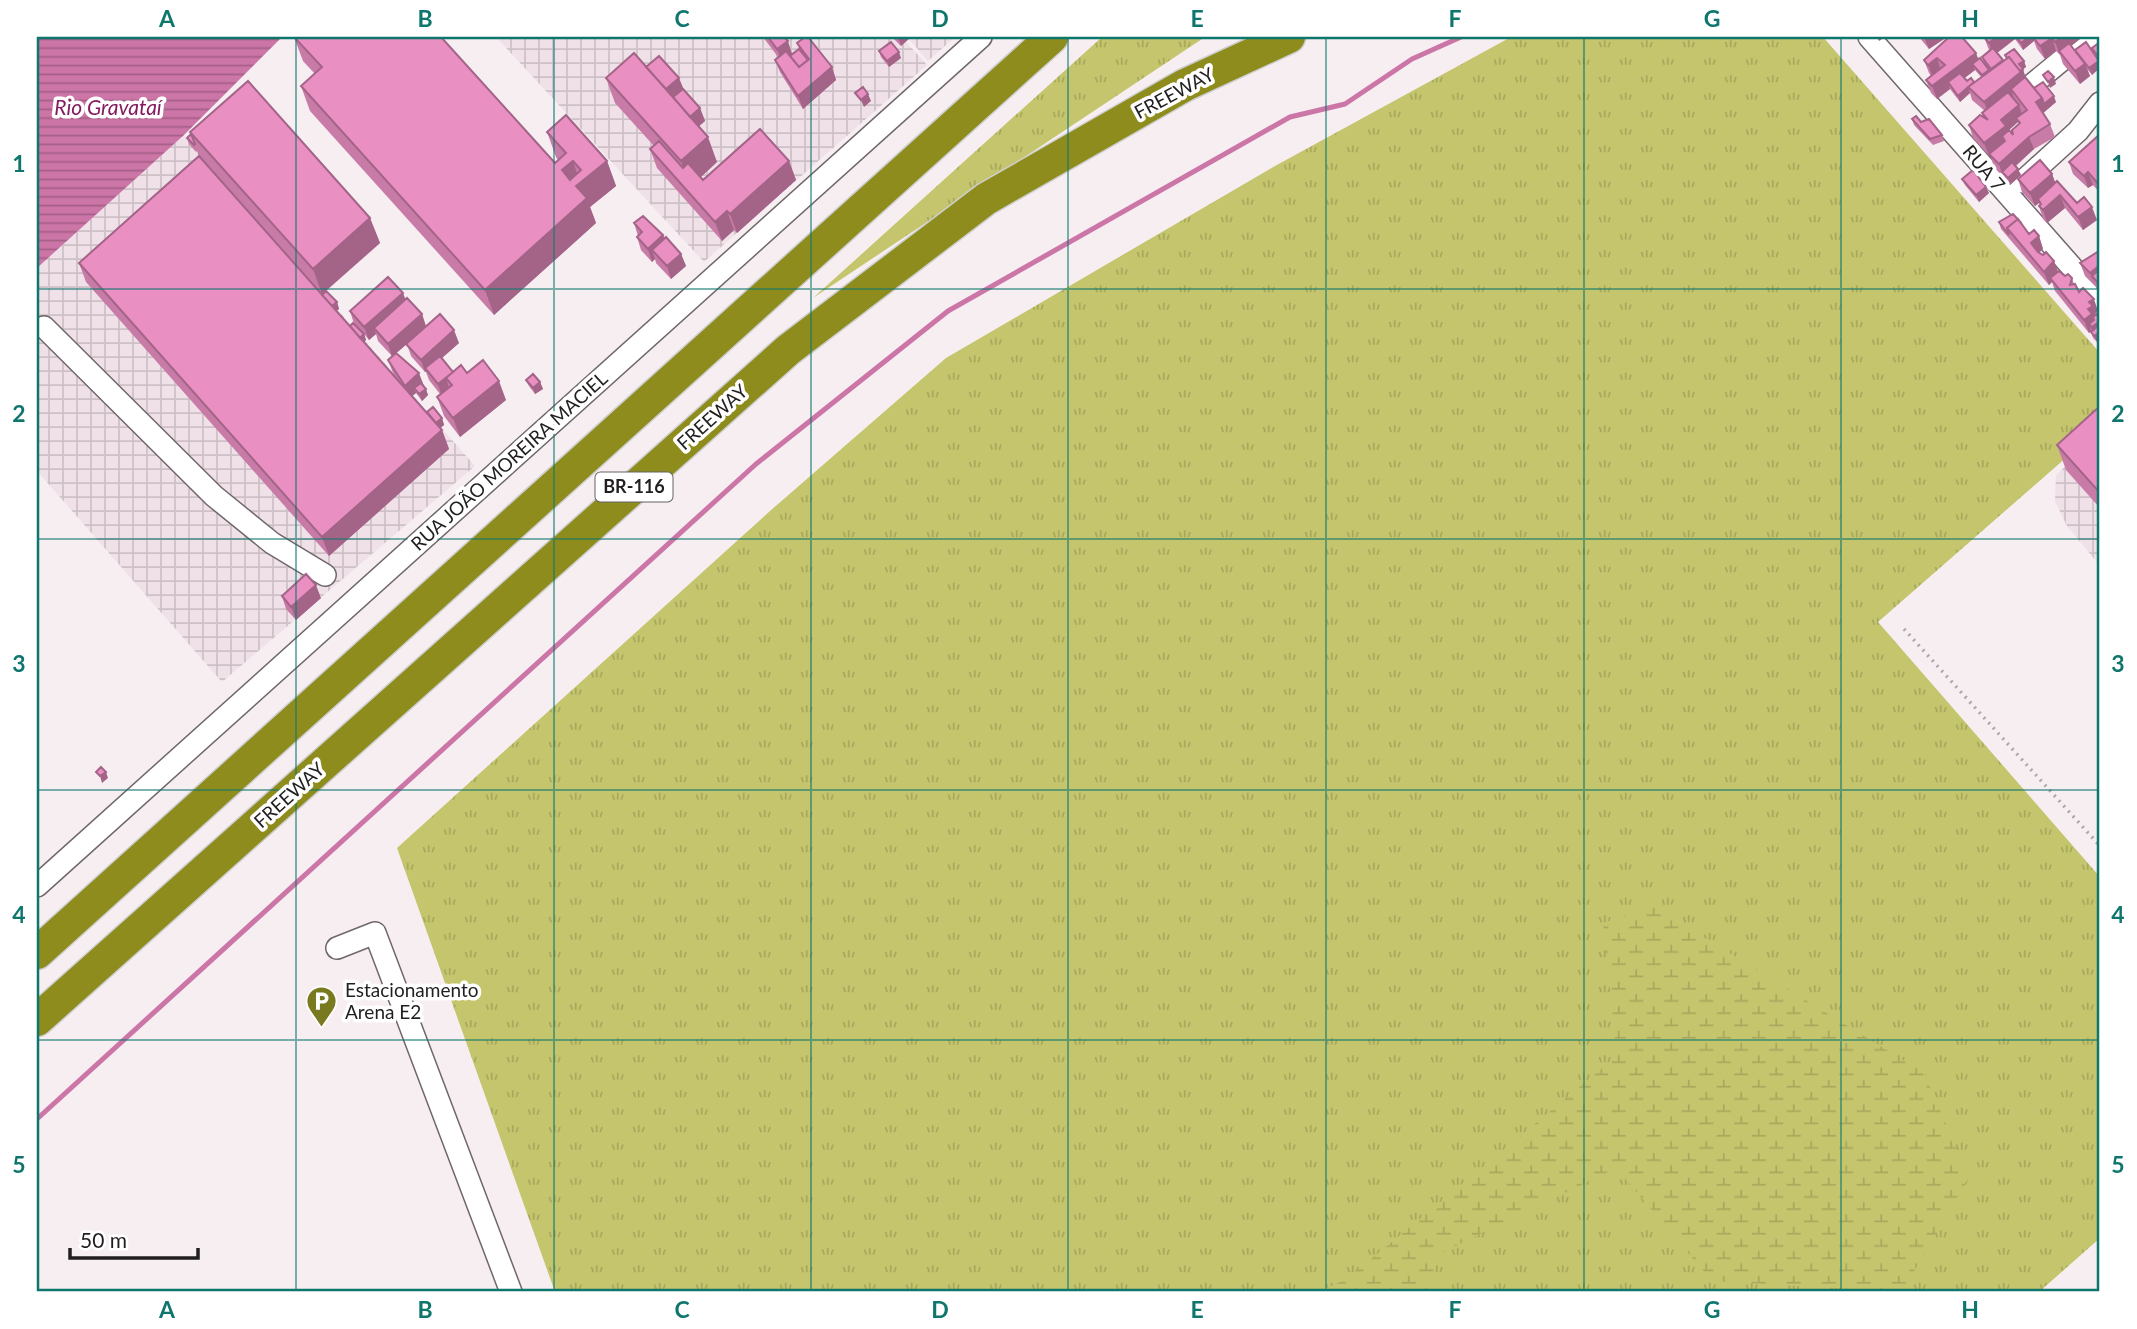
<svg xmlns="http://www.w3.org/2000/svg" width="2137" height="1329" viewBox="0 0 2137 1329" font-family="Lato,sans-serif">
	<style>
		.industrial { fill: url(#industrial-grid) }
		.grass { fill: url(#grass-tufts) }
		.wetland { fill: url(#wetland-marsh) }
		.water { fill: url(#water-rules) }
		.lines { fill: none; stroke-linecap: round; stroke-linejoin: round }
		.stream { stroke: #cc75a7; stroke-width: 5 }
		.minor-casing { stroke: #6f676b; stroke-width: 24 }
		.highway-casing { stroke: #cecece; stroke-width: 35 }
		.path { stroke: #aea7aa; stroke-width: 3.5; stroke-dasharray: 2 5; stroke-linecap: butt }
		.minor { stroke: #fff; stroke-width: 21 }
		.highway { stroke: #8d8c1d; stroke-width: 32 }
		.wall { fill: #c87ba7; fill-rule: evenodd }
		.shaded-wall { fill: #a36488 }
		.building { fill: #e98fc2; stroke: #a36488; stroke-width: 2; fill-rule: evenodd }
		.grid { fill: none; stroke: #0f766e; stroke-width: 2; stroke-opacity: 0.55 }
		.labels { text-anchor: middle; stroke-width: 7; stroke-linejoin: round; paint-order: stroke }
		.shield { fill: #fff; stroke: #646262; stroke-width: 2 }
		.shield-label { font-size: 18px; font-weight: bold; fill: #211e1f }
		.street-label { font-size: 19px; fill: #211e1f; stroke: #fff }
		.poi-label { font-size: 19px; fill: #211e1f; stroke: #fff; text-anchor: start }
		.water-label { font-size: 21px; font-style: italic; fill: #841b60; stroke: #fff }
		.neatline { fill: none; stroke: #0f766e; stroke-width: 2.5 }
		.grid-label { font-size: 23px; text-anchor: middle; font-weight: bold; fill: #0f766e }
	</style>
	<defs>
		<pattern id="industrial-grid" width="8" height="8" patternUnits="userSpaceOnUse" patternTransform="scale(1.75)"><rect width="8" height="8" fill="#f0e0e8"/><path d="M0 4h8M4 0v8" fill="none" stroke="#cec0c7"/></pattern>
		<pattern id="grass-tufts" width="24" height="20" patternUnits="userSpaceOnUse" patternTransform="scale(1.75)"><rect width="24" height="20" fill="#c4c56c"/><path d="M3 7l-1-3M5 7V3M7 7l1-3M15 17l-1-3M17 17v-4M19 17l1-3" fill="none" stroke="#a8a95d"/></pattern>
		<pattern id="wetland-marsh" width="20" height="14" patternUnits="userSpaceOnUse" patternTransform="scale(1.75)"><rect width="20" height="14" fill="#c4c56c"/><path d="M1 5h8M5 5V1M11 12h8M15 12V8" fill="none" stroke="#a8a95d"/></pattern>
		<pattern id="water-rules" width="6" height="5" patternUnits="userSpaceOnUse" patternTransform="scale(1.75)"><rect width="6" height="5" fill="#cc75a7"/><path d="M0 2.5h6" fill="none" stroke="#a55f87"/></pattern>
	</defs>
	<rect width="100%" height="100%" fill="#f7eef2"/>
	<path class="industrial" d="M 496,37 L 902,37 L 927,65 L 704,262 Z
		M 907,37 L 955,37 L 928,61 Z
		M 184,135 L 475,466 L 222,682 L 37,471 L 37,268 Z
		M 2100,434 L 2100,566 L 2067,526 L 2055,501 L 2056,475 Z"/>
	<path class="grass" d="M 1102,37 L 1205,37 L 813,298 Z
		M 1511,37 L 1823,37 L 2100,353 L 2100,428 L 1878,622 L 2100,877 L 2100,1238 L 2039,1292 L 555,1292 L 397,848 L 770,511 L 946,358 L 1275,166 Z"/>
	<path class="wetland" d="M 1653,906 L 1924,1073 L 1969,1177 L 1902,1292 L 1712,1281 L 1616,1168 L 1437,1255 L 1433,1292 L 1318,1292 L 1347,1279 L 1617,1056 L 1603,923 Z"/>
	<path class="water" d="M 37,37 L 282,37 L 184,135 L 37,268 Z"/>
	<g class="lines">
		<path class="stream" d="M 37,1119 L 756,464 L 948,311 L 1290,117 L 1345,104 L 1412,59 L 1461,37"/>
		<defs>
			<path id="minor" d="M 1869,37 L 2100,299
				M 2011,102 L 2090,37
				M 2022,182 L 2078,131 L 2100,103
				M 44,327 L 214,496 L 272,543 L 325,575
				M 37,886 L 981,37
				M 337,948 L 375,933 L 511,1292"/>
			<path id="highway" d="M 37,953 L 1052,37
				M 37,1020 L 788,350 L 986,199 L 1185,85 L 1289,37"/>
		</defs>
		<use href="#minor" class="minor-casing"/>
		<use href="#highway" class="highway-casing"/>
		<path class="path" d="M 1904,629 L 2100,846"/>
		<use href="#minor" class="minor"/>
		<use href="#highway" class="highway"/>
	</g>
	<path class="wall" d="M 294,37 L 555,163 L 558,160 L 556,157 L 547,132 L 607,161 L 616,186 L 590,207 L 596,223 L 494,315 L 310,111 L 301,86 L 315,74 L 303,61 Z
		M 763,37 L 784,37 L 792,54 L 790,56 L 799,49 L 797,43 L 832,67 L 836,80 L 803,109 L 780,72 L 775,60 L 778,57 Z
		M 892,37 L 911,37 L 901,46 Z
		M 1919,37 L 1943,37 L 1944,39 L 1929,49 Z
		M 1949,37 L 1984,63 L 1982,57 L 1989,50 L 1984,37 L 2080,37 L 2080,39 L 2071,46 L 2076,52 L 2094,53 L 2092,48 L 2100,42 L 2100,62 L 2092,75 L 2087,69 L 2090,76 L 2080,84 L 2063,64 L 2060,55 L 2056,51 L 2045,59 L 2037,49 L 2034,41 L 2023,50 L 2015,39 L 1997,53 L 2003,61 L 2006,59 L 2005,55 L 2024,61 L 2026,67 L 2023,69 L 2025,76 L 2023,77 L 2023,79 L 2034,88 L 2056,102 L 2043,113 L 2050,124 L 2055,137 L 2034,149 L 2016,166 L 2021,175 L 2010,185 L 1994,167 L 1990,155 L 1989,156 L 1973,138 L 1969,125 L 1983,117 L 1982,113 L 1985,111 L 1972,100 L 1970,93 L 1960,102 L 1950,89 L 1937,99 L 1931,93 L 1926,80 L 1931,76 L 1929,73 L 1924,60 ZM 1975,70 L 1981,77 L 1974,82 L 1967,81 L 1964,78 ZM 2018,122 L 2019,125 L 2013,135 L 2008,131 Z
		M 879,51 L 901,58 L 889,67 L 881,57 Z
		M 646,67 L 683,89 L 700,108 L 705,121 L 699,126 L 717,162 L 701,177 L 703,180 L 789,161 L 796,180 L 737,233 L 734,230 L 722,241 L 657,168 L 650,149 L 654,146 L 615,103 L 606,78 Z
		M 1912,119 L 1921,122 L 1942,135 L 1944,141 L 1933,145 L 1914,125 Z
		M 190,132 L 370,218 L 380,243 L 326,291 L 337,302 L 339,309 L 336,311 L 350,326 L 354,324 L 350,311 L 403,293 L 405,300 L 422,314 L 426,326 L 459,343 L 442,358 L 453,372 L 467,373 L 506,400 L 460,437 L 444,416 L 437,397 L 440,394 L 429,380 L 426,372 L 425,372 L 411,356 L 407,344 L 396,353 L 424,386 L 428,395 L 422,401 L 416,393 L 412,396 L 427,413 L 442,418 L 444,425 L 440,428 L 442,430 L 449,449 L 329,556 L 86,282 L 79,263 L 199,157 L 197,151 L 196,152 L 189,144 L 187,138 L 191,134 ZM 228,189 L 322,294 L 322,295 ZM 364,334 L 369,340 L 376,334 L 378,341 L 392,356 L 388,360 L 393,373 L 397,380 L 364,342 L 366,340 Z
		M 2100,136 L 2100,193 L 2093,185 L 2088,188 L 2073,174 L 2069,162 Z
		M 2052,174 L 2055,183 L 2097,220 L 2083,230 L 2065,208 L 2047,223 L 2043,219 L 2039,206 L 2040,205 L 2039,203 L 2035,206 L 2022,192 L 2018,179 Z
		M 1962,179 L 1989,193 L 1979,202 L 1965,185 Z
		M 1999,222 L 2023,226 L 2029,234 L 2039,236 L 2043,249 L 2039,253 L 2054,261 L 2058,272 L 2065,276 L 2072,278 L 2074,284 L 2079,292 L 2098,311 L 2095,314 L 2100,318 L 2100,346 L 2098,341 L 2097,342 L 2093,338 L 2091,331 L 2089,333 L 2055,291 L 2052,282 L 2049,285 L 2001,229 Z
		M 634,223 L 663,235 L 665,238 L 681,254 L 686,266 L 671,279 L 656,263 L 655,259 L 652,262 L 641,250 L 637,237 L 638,236 Z
		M 2100,252 L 2100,293 L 2095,286 L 2085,276 L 2080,263 Z
		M 526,380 L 540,382 L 543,389 L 535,394 L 529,386 Z
		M 2100,406 L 2100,516 L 2097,508 L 2099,507 L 2066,470 L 2057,445 Z
		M 282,596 L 321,598 L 296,620 L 286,609 Z"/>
	<path class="shaded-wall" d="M 898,37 L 911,37 L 901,46 Z
		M 1877,37 L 1885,37 L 1879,41 Z
		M 1924,37 L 1943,37 L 1944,39 L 1929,49 Z
		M 1996,37 L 2014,37 L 2015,39 L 1993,56 L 1989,43 Z
		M 2029,37 L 2033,37 L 2034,41 L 2023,50 L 2021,43 Z
		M 2062,37 L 2080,37 L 2080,39 L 2061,54 L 2059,51 L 2060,55 L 2055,42 Z
		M 2052,38 L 2056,51 L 2045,59 L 2040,46 Z
		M 788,41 L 792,54 L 782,62 L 777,49 Z
		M 899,52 L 901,58 L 889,67 L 887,61 Z
		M 1976,53 L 1981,66 L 1972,64 L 1975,70 L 1952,88 L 1948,82 L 1950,89 L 1937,99 L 1932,86 Z
		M 1937,58 L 1941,71 L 1933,78 L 1928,65 Z
		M 2024,61 L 2026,67 L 2023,69 L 2025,76 L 2023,77 L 2025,85 L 2011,89 L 2013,95 L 1989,114 L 1984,102 Z
		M 2099,61 L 2100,68 L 2092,75 L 2089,68 Z
		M 2085,64 L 2090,76 L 2080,84 L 2075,71 Z
		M 832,67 L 836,80 L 803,109 L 798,96 Z
		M 2054,77 L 2056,84 L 2050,88 L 2048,82 Z
		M 679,78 L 684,90 L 667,105 L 662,92 Z
		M 1968,87 L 1970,93 L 1960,102 L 1958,96 Z
		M 868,94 L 871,101 L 864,107 L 861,100 Z
		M 2054,96 L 2056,102 L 2041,115 L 2036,102 L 2042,98 Z
		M 2019,105 L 2023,118 L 2016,118 L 2018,122 L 2002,136 L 2005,144 L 1989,156 L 1984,143 L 2001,120 Z
		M 700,108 L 705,121 L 691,133 L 687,120 Z
		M 708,137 L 717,162 L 690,187 L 681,161 Z
		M 2029,137 L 2034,149 L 2005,175 L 2002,172 L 2003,177 L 1999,164 Z
		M 573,161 L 580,182 L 607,161 L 616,186 L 590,207 L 596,223 L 494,315 L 485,290 L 562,170 Z
		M 789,161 L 796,180 L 737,233 L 730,214 Z
		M 2018,169 L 2021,175 L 2010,185 L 2008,178 Z
		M 2088,172 L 2093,185 L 2088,188 L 2084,176 Z
		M 2052,174 L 2057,187 L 2038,199 L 2039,203 L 2035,206 L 2030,193 Z
		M 1986,187 L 1989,193 L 1979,202 L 1976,195 Z
		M 2060,195 L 2065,208 L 2047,223 L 2043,210 Z
		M 2092,207 L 2097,220 L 2083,230 L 2078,217 Z
		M 727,211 L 734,230 L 722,241 L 715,222 Z
		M 370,218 L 380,243 L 322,294 L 313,269 Z
		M 663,235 L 668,248 L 652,250 L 655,259 L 652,262 L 648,249 Z
		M 2039,236 L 2043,249 L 2035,256 L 2031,243 Z
		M 681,254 L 686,266 L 671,279 L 667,266 Z
		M 2054,261 L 2059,274 L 2050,278 L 2052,282 L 2049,285 L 2044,272 Z
		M 2100,265 L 2100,281 L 2092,276 L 2095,286 L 2090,273 Z
		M 403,293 L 408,306 L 374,328 L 376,334 L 369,340 L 364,327 Z
		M 2094,299 L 2098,311 L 2095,314 L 2097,319 L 2100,321 L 2100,329 L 2094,334 L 2089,324 L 2091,331 L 2089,333 L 2084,320 L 2089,302 Z
		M 337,302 L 339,309 L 333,314 L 331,308 Z
		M 422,314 L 426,327 L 392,357 L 388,344 Z
		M 454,330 L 459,343 L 427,371 L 425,368 L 426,372 L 425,372 L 421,360 Z
		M 2100,332 L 2100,340 L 2097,338 L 2098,341 L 2097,342 L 2094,336 Z
		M 364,334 L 366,340 L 362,344 L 359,338 Z
		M 419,373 L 424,386 L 414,388 L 416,393 L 410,398 L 405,386 Z
		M 446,378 L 450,391 L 442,397 L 438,384 Z
		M 499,381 L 506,400 L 460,437 L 453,418 Z
		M 540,382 L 543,389 L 535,394 L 533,388 Z
		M 426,389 L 428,395 L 422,401 L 419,394 Z
		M 442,418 L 444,425 L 438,430 L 435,423 Z
		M 442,430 L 449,449 L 329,556 L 322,537 Z
		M 316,585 L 321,598 L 296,620 L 291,607 Z
		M 106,772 L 108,778 L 102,783 L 100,776 Z"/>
	<path class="building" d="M 294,37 L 441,37 L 555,163 L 566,153 L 547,132 L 566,115 L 607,161 L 576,186 L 587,198 L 485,290 L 301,86 L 322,67 ZM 573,161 L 581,170 L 570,180 L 562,170 Z
		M 768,37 L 784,37 L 788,41 L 777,49 Z
		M 805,37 L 808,37 L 832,67 L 798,96 L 775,60 L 786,51 L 799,67 L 809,59 L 797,43 Z
		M 1949,37 L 1962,37 L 1976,53 L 1932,86 L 1926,80 L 1945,65 L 1937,58 L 1928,65 L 1924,60 Z
		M 1984,37 L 1996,37 L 1989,43 Z
		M 2016,37 L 2029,37 L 2021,43 Z
		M 2033,37 L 2062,37 L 2055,42 L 2052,38 L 2040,46 Z
		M 891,42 L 899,52 L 887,61 L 879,51 Z
		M 2086,42 L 2099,61 L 2089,68 L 2075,50 Z
		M 2100,42 L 2100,53 L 2097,55 L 2092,48 Z
		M 2069,43 L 2085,64 L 2075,71 L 2059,51 Z
		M 1993,48 L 2003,60 L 1991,69 L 1982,57 Z
		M 799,49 L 808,60 L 799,67 L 790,56 Z
		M 2014,49 L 2024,61 L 2019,64 L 2023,69 L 2020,71 L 2009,57 L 2007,58 L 2005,55 Z
		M 634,53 L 708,137 L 681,161 L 606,78 Z
		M 659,56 L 679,78 L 666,89 L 646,67 Z
		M 2009,57 L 2021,72 L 1984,102 L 1968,87 Z
		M 1980,58 L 1989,70 L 1982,75 L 1972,64 Z
		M 2048,71 L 2054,77 L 2048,82 L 2043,75 Z
		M 1960,73 L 1967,81 L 1971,78 L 1974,82 L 1958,96 L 1948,82 Z
		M 2025,77 L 2042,98 L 2036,102 L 2050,124 L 2029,137 L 1999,164 L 1989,154 L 2005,141 L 2002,136 L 2009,130 L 2013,135 L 2012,130 L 2020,123 L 2016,118 L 2027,110 L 2011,89 Z
		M 248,81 L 370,218 L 313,269 L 190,132 Z
		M 2043,82 L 2054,96 L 2044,104 L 2042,98 L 2034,88 Z
		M 863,87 L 868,94 L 861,100 L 855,93 Z
		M 683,89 L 700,108 L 690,117 L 673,97 Z
		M 2008,92 L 2019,105 L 2001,120 L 2006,126 L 1984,143 L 1969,125 L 1980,115 L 1988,120 L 1982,113 Z
		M 1916,116 L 1921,122 L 1929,119 L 1942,135 L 1930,139 L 1912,119 Z
		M 760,129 L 789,161 L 730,214 L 727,211 L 715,222 L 650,149 L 659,141 L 683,168 L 688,163 L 703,180 Z
		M 191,134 L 195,144 L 194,145 L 187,138 Z
		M 2099,135 L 2100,136 L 2100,186 L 2088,172 L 2084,176 L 2069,162 Z
		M 199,156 L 442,430 L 322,537 L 79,263 Z
		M 2040,160 L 2052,174 L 2030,193 L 2018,179 Z
		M 2012,162 L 2018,169 L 2008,178 L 2002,172 Z
		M 1973,170 L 1986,187 L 1976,195 L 1962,179 Z
		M 2057,181 L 2077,203 L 2084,197 L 2092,207 L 2078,217 L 2060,195 L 2043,210 L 2039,206 L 2041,204 L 2038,199 Z
		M 2013,214 L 2022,224 L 2018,219 L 2007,228 L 2009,235 L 1999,222 Z
		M 643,216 L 663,235 L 648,249 L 637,237 L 642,232 L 634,223 Z
		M 2018,219 L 2029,234 L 2034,230 L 2039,236 L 2031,243 L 2038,252 L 2043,255 L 2046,252 L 2054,261 L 2044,272 L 2007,228 Z
		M 666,237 L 681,254 L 667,266 L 652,250 Z
		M 2099,251 L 2100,265 L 2090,273 L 2080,263 Z
		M 2100,269 L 2100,282 L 2098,283 L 2092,276 Z
		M 2059,271 L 2065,276 L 2068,274 L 2072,278 L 2070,285 L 2075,284 L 2079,292 L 2083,288 L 2094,299 L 2089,302 L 2093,306 L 2088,309 L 2092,314 L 2084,320 L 2050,278 Z
		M 388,277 L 403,293 L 364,327 L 350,311 Z
		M 326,291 L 337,302 L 332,306 L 322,295 Z
		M 407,298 L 422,314 L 388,344 L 374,328 Z
		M 440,314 L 454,330 L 421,360 L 406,344 Z
		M 2097,314 L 2100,318 L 2100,321 L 2092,327 L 2089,324 L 2094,320 L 2093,317 Z
		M 353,323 L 364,334 L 360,338 L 350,326 Z
		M 2100,324 L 2100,332 L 2094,336 L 2091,332 Z
		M 396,353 L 419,373 L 405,386 L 388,360 Z
		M 440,356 L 453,372 L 438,384 L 425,368 Z
		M 483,360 L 499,381 L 453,418 L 437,397 L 452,385 L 446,378 L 461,365 L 467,373 Z
		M 533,374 L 540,382 L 533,388 L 526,380 Z
		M 421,383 L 426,389 L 419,394 L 414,388 Z
		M 2100,406 L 2100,493 L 2057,445 Z
		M 433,407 L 442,418 L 436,423 L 427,412 Z
		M 306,574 L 316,585 L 291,607 L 282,596 Z
		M 101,767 L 106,772 L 100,776 L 96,772 Z"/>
	<path class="grid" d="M 296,37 L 296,1292M 554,37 L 554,1292M 811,37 L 811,1292M 1068,37 L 1068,1292M 1326,37 L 1326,1292M 1584,37 L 1584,1292M 1841,37 L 1841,1292M 37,289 L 2100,289M 37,539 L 2100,539M 37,790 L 2100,790M 37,1040 L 2100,1040"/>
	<defs>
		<symbol id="parking-pin" viewBox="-11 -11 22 30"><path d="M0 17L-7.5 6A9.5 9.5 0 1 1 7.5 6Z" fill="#797920" stroke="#fff"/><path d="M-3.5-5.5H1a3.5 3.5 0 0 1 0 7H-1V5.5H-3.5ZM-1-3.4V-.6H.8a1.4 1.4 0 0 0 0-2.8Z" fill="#fff"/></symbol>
	</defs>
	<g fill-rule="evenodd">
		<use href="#parking-pin" x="304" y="984" width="35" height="47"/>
	</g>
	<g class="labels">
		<rect class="shield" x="595.5" y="472.5" width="77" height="29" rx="5"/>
		<g class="shield-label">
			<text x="634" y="493">BR-116</text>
		</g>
		<g class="street-label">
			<text transform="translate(1174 93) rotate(-28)" y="7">FREEWAY</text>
			<text transform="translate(1984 168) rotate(50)" y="7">RUA 7</text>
			<text transform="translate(712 417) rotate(-42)" y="7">FREEWAY</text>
			<text transform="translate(509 461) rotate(-42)" y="7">RUA JOÃO MOREIRA MACIEL</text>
			<text transform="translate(289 795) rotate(-42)" y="7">FREEWAY</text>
		</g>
		<g class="poi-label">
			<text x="345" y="997">Estacionamento<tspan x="345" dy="22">Arena E2</tspan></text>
		</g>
		<g class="water-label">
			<text x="108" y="115">Rio Gravataí</text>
		</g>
	</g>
	<rect width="2137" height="1329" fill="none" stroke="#ffffff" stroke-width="77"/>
	<path d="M70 1248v10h128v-10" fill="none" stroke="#211e1f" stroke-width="3.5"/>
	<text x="80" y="1248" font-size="21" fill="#211e1f" stroke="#ffffff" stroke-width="5" paint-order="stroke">50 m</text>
	<rect x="38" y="38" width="2060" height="1252" class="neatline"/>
	<g class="grid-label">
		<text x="167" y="27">A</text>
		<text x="425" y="27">B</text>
		<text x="682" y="27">C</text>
		<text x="940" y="27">D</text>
		<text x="1197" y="27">E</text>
		<text x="1455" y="27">F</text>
		<text x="1712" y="27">G</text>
		<text x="1970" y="27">H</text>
		<text x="19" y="172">1</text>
		<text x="2118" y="172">1</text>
		<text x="19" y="422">2</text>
		<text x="2118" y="422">2</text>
		<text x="19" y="672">3</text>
		<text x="2118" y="672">3</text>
		<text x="19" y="923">4</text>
		<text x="2118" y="923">4</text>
		<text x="19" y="1173">5</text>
		<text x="2118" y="1173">5</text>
		<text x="167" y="1318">A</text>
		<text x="425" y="1318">B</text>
		<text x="682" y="1318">C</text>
		<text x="940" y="1318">D</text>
		<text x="1197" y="1318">E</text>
		<text x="1455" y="1318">F</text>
		<text x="1712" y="1318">G</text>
		<text x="1970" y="1318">H</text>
	</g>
</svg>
